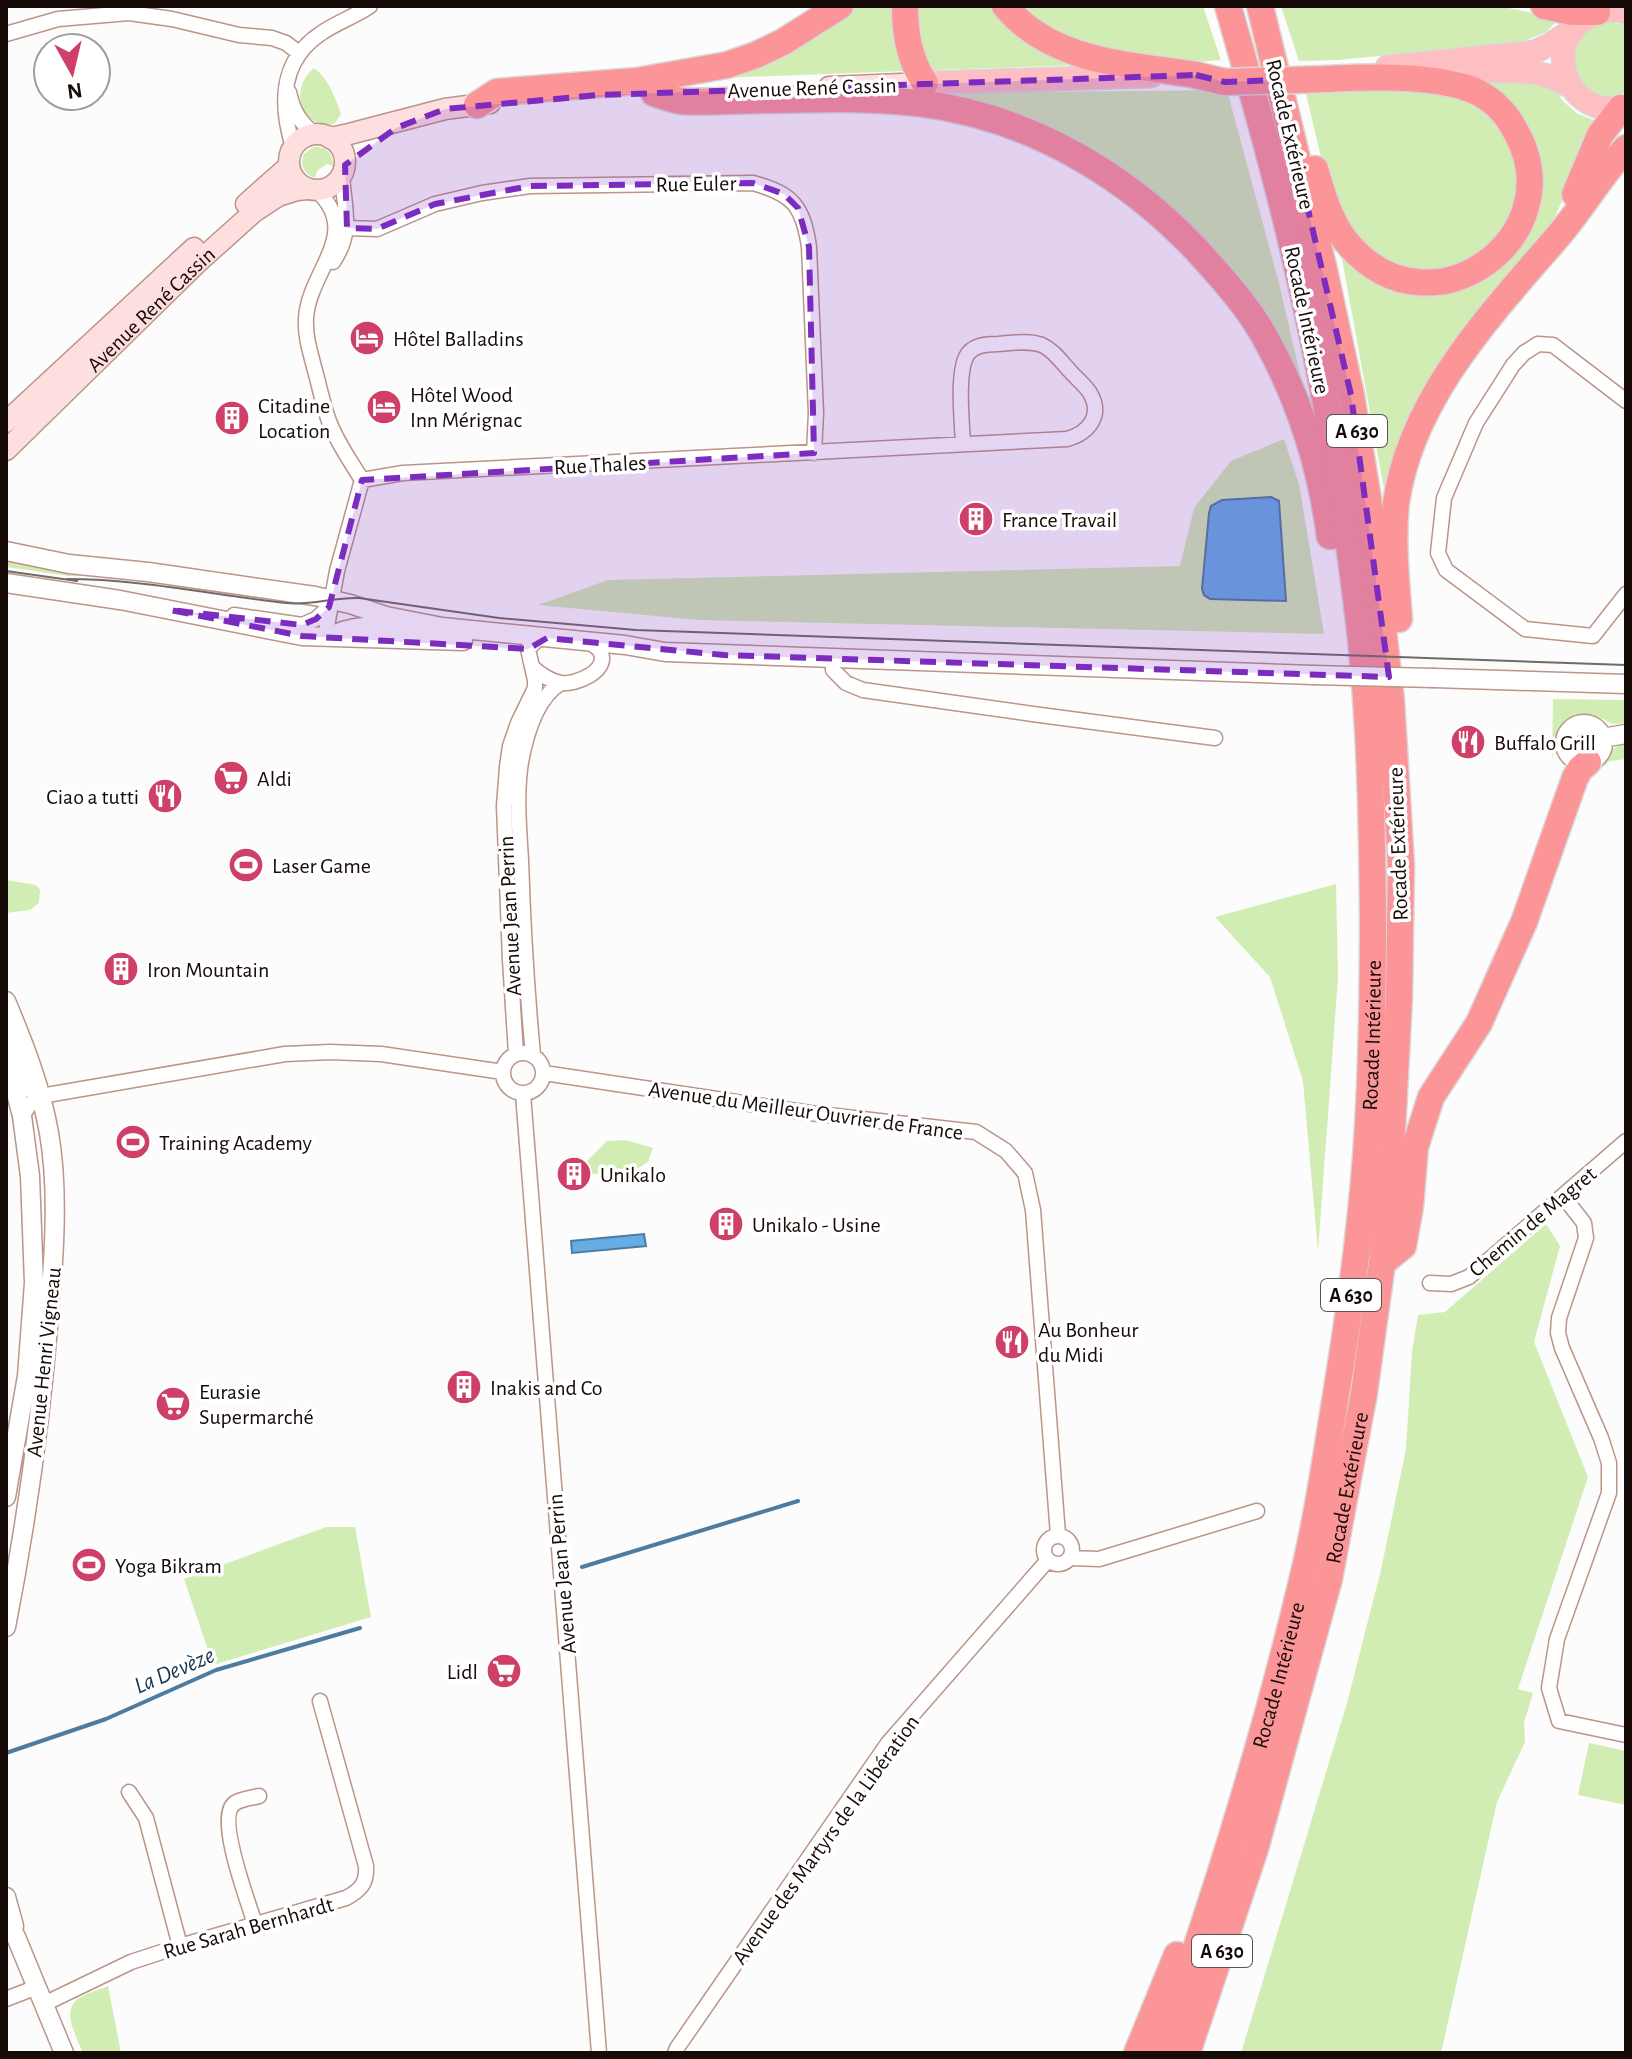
<svg xmlns="http://www.w3.org/2000/svg" width="1632" height="2059" viewBox="0 0 1632 2059" font-family="'Alegreya Sans',sans-serif">
	<style>
		.green { fill: #d1edb3 }
		.water { fill: #65ade3; stroke: #4e7ca1; stroke-width: 2 }
		.lines { fill: none; stroke-linecap: round; stroke-linejoin: round }
		.stream { stroke: #4e7ca1; stroke-width: 4 }
		.minor-casing { stroke: #ba9588; stroke-width: 17 }
		.tertiary-casing { stroke: #ba9588; stroke-width: 21 }
		.secondary-casing { stroke: #ba9588; stroke-width: 23 }
		.primary-casing { stroke: #dad8d7; stroke-width: 25 }
		.motorway-casing { stroke: #dad8d7; stroke-width: 29 }
		.minor { stroke: #fff; stroke-width: 14 }
		.tertiary { stroke: #fff; stroke-width: 18 }
		.secondary { stroke: #fedfe0; stroke-width: 20 }
		.primary { stroke: #fdbfc1; stroke-width: 22 }
		.motorway { stroke: #fb9598; stroke-width: 26 }
		.tram { stroke: #716a68; stroke-width: 2 }
		.tertiary-bridge-casing { stroke: #ba9588; stroke-width: 21; stroke-linecap: butt }
		.motorway-bridge-casing { stroke: #dad8d7; stroke-width: 29; stroke-linecap: butt }
		.tertiary-bridge { stroke: #fff; stroke-width: 18 }
		.motorway-bridge { stroke: #fb9598; stroke-width: 26 }
		.marked { fill: #7b2cbf; fill-opacity: 0.2; stroke: #7b2cbf; stroke-width: 6; stroke-dasharray: 16 10; stroke-linejoin: round }
		.labels { text-anchor: middle; stroke-width: 7; stroke-linejoin: round; paint-order: stroke }
		.shield { fill: #fff; stroke: #5d5451; stroke-width: 2 }
		.shield-label { font-size: 20px; font-weight: bold; fill: #170b07 }
		.street-label { font-size: 22px; fill: #170b07; stroke: #fff }
		.poi-label { font-size: 22px; fill: #170b07; stroke: #fff; text-anchor: start }
		.water-label { font-size: 24px; font-style: italic; fill: #19384f; stroke: #fff }
	</style>
	<rect width="100%" height="100%" fill="#fcfcfc"/>
	<path class="green" d="M 853,6 L 895,6 L 905,71 L 694,79 L 826,25 Z
		M 913,6 L 992,6 L 997,13 L 1081,65 L 933,70 L 918,54 Z
		M 1019,6 L 1203,6 L 1221,60 L 1185,63 L 1078,44 L 1035,23 Z
		M 1281,6 L 1498,6 L 1560,18 L 1546,32 L 1524,41 L 1339,60 L 1299,61 Z
		M 1609,22 L 1626,25 L 1626,92 C 1580,114 1544,39 1609,22 Z
		M 314,68 C 329,79 335,97 341,114 L 334,124 C 299,128 289,89 314,68 Z
		M 1472,79 L 1543,84 L 1555,90 L 1564,102 L 1578,114 L 1597,121 L 1551,226 L 1386,500 L 1340,248 L 1455,288 L 1539,183 Z
		M 1381,88 C 1397,90 1413,91 1430,93 C 1437,93 1447,93 1454,95 C 1459,96 1465,101 1470,103 C 1536,138 1528,234 1461,265 C 1453,268 1441,268 1432,269 C 1424,270 1415,272 1408,271 C 1385,265 1362,248 1350,229 C 1326,195 1316,132 1305,90 Z
		M 1227,90 L 1280,287 L 1306,401 L 1124,173 L 918,93 Z
		M 313,147 C 326,146 334,153 333,166 L 327,164 L 317,171 L 315,178 C 304,174 299,165 304,154 Z
		M 1284,439 L 1299,484 L 1324,634 L 698,620 L 538,605 L 608,580 L 1180,566 L 1194,508 L 1231,461 Z
		M 6,560 L 93,575 L 69,576 L 6,567 Z
		M 1553,699 L 1626,700 L 1626,723 C 1606,726 1612,721 1595,716 C 1564,705 1557,735 1552,759 Z
		M1574 743a10 10 0 1 1 20 0a10 10 0 1 1-20 0Z
		M 1626,743 L 1626,759 L 1610,761 L 1581,785 C 1589,776 1598,768 1605,759 C 1612,750 1614,746 1626,743 Z
		M 6,880 L 36,885 L 40,890 L 39,903 L 30,910 L 6,913 Z
		M 1336,884 L 1338,977 L 1318,1252 L 1303,1081 L 1270,977 L 1215,917 Z
		M 626,1140 L 653,1148 L 648,1162 L 630,1173 L 590,1174 L 587,1161 L 607,1141 Z
		M 1546,1224 L 1560,1246 L 1534,1342 L 1588,1477 L 1518,1689 L 1533,1693 L 1524,1723 L 1525,1742 L 1497,1802 L 1441,2053 L 1241,2053 L 1347,1703 L 1381,1570 L 1406,1449 L 1412,1352 L 1418,1315 L 1445,1312 Z
		M 326,1527 L 355,1527 L 371,1617 L 213,1665 L 184,1579 Z
		M 1589,1743 L 1626,1751 L 1626,1805 L 1578,1795 Z
		M 108,1986 L 121,2053 L 83,2053 C 77,2038 61,2011 78,1999 C 86,1993 99,1990 108,1986 Z"/>
	<path class="water" d="M 1271,497 L 1279,501 L 1286,601 L 1210,599 L 1204,595 L 1202,589 L 1209,513 L 1211,506 L 1222,500 Z
		M 644,1234 L 646,1246 L 572,1253 L 571,1241 Z"/>
	<g class="lines">
		<path class="stream" d="M 582,1567 L 798,1501
			M 6,1753 L 106,1719 L 216,1670 L 360,1628"/>
		<defs>
			<path id="minor" d="M 6,34 L 58,19 L 129,13 L 172,19 L 239,35 L 272,38 L 286,43 L 299,53
				M 289,92 C 293,111 300,123 315,134
				M 293,147 C 280,105 280,61 320,34 C 335,23 354,17 370,6
				M 316,190 C 364,233 308,271 306,319 C 305,336 310,351 314,367 C 320,387 323,408 331,426 C 339,445 351,462 362,480
				M 347,228 L 377,229 L 435,204 L 482,193 L 530,186 L 753,183 C 793,194 803,206 809,247 L 816,413 L 814,453
				M 333,262 C 354,231 344,209 342,175
				M 1626,401 L 1553,345 L 1538,344 L 1524,353 L 1513,365 L 1476,423 L 1444,498 L 1438,553 L 1446,570 L 1525,629 L 1593,636 L 1626,594
				M 234,615 L 302,625 L 316,619 L 329,607
				M 325,637 L 337,571 L 362,480 L 403,473 L 1067,439 C 1089,433 1103,415 1090,393 C 1085,385 1076,378 1069,370 C 1061,361 1053,350 1042,345 C 1029,340 1012,343 998,344 C 986,344 972,345 966,357 C 957,376 962,422 963,444
				M 325,637 C 351,621 377,624 406,627
				M 547,638 L 537,640 L 528,649 L 532,667 C 540,674 549,681 561,683 C 575,685 611,671 600,651 C 599,649 592,644 590,642
				M 833,659 L 833,670 L 846,683 L 863,690 L 1040,715 L 1215,738
				M 6,1037 C 9,1042 14,1048 17,1054 C 24,1070 20,1091 41,1096
				M503 1073a20 20 0 1 1 40 0a20 20 0 1 1-40 0Z
				M 516,1054 L 510,960 L 504,806 L 507,767 L 510,746 L 518,723 L 535,688 L 535,680 L 532,667
				M 533,1055 C 527,990 523,925 521,860 C 519,828 516,794 521,762 C 526,735 536,698 561,683
				M 544,1073 L 810,1113 L 976,1132 L 1006,1151 L 1025,1173 L 1033,1210 L 1058,1535
				M 523,1094 L 599,2053
				M 22,1116 L 30,1104 L 41,1096 L 285,1054 L 330,1052 L 381,1054 L 503,1072
				M 1563,1196 L 1584,1223 L 1586,1238 L 1559,1318 L 1558,1333 L 1562,1348 L 1601,1438 L 1609,1463 L 1609,1493 L 1557,1639 L 1549,1688 L 1559,1721 L 1626,1735
				M 1430,1283 L 1451,1284 L 1469,1277 L 1626,1141
				M1044 1550a14 14 0 1 1 28 0a14 14 0 1 1-28 0Z
				M 1070,1558 L 1099,1559 L 1257,1511
				M 129,1792 L 146,1818 L 180,1946
				M 255,1924 C 249,1904 215,1816 235,1803 C 241,1799 252,1798 259,1796
				M 6,1999 L 37,1987
				M 44,2004 L 131,1962 L 180,1946 L 346,1898 C 361,1890 367,1883 366,1866 L 320,1701
				M 675,2053 L 677,2048 L 888,1743 L 1048,1560"/>
			<path id="tertiary" d="M 6,551 L 69,564 L 148,572 L 315,596 L 350,604 L 386,616 L 442,627 L 625,645 L 665,652 L 1313,675
				M 6,583 L 120,600 L 302,636 L 463,641
				M 1434,678 L 1626,684
				M1565 743a19 19 0 1 1 38 0a19 19 0 1 1-38 0Z
				M 1602,738 L 1626,734
				M 6,1001 C 24,1044 41,1087 49,1133 C 59,1190 54,1257 49,1315 C 41,1420 26,1524 6,1627
				M 6,1056 L 22,1116 L 30,1176 L 34,1283 L 27,1376 L 6,1497
				M 6,1897 L 14,1926
				M 6,1916 L 16,1937 L 64,2053"/>
			<g id="secondary">
				<path d="M 829,87 L 925,83"/>
				<circle cx="317" cy="162" r="28"/>
				<path d="M 330,138 L 349,134 L 445,109 L 490,103"/>
				<path d="M 246,204 L 289,166"/>
				<path d="M 6,422 L 194,248"/>
				<path id="s1" d="M 6,450 L 197,263 L 255,211 L 278,196 L 297,190 L 308,189"/>
			</g>
			<path id="primary" d="M 1626,12 C 1613,9 1601,10 1590,16 C 1537,44 1570,123 1626,106
				M 1387,67 L 1534,52 L 1551,44 L 1571,31
				M 1474,70 L 1534,72 L 1554,78 L 1571,87
				M 925,83 L 1151,76"/>
			<g id="motorway">
				<path d="M 905,6 C 905,34 909,59 925,83"/>
				<path d="M 1005,6 C 1052,63 1129,64 1196,75"/>
				<path d="M 1544,6 L 1572,12 L 1597,12"/>
				<path d="M 654,93 C 663,96 673,100 683,101 C 708,103 736,100 762,100 C 814,99 866,97 919,103 C 1034,117 1138,181 1213,268 C 1233,290 1253,314 1267,341 C 1300,401 1321,468 1330,536"/>
				<path d="M 477,105 L 497,92 L 637,81 L 727,65 L 756,55 L 783,42 L 840,6"/>
				<path d="M 1315,169 C 1323,196 1331,225 1350,246 C 1433,340 1574,235 1516,132 C 1506,112 1489,95 1467,88 C 1428,75 1368,77 1327,79"/>
				<path d="M 1575,194 L 1600,135 L 1621,108"/>
				<path d="M 1399,619 C 1396,581 1392,540 1396,503 C 1411,397 1492,313 1559,235 C 1583,207 1601,175 1626,148"/>
				<path d="M 1382,1263 L 1403,1246 L 1410,1207 L 1415,1147 L 1431,1097 L 1479,1023 L 1524,922 L 1575,778 L 1580,769 L 1588,762"/>
				<path d="M 1137,2053 L 1177,1955"/>
				<path id="s2" d="M 1160,2053 C 1215,1898 1264,1741 1302,1581 C 1317,1520 1326,1457 1336,1395 C 1349,1316 1360,1236 1366,1156 C 1372,1076 1373,995 1373,915 C 1372,817 1370,718 1359,621 C 1345,503 1325,385 1298,270 C 1278,181 1253,94 1228,6"/>
				<path id="s3" d="M 1187,2053 L 1255,1849 L 1329,1579 L 1364,1393 L 1382,1263 L 1391,1150 L 1399,998 L 1401,865 L 1391,700 L 1369,505 L 1351,395 L 1324,270 L 1260,6"/>
			</g>
		</defs>
		<use href="#minor" class="minor-casing"/>
		<use href="#tertiary" class="tertiary-casing"/>
		<use href="#secondary" class="secondary-casing"/>
		<use href="#primary" class="primary-casing"/>
		<use href="#motorway" class="motorway-casing"/>
		<use href="#minor" class="minor"/>
		<use href="#tertiary" class="tertiary"/>
		<use href="#secondary" class="secondary"/>
		<use href="#primary" class="primary"/>
		<use href="#motorway" class="motorway"/>
		<path class="tram" d="M 6,571 L 77,581
			M 67,579 C 141,579 213,595 286,603 C 310,606 334,597 359,598 L 499,618 L 636,630 L 1626,665"/>
		<defs>
			<path id="tertiary-bridge" d="M 1313,675 L 1434,678"/>
			<path id="motorway-bridge" d="M 1196,75 L 1225,82 L 1327,79"/>
		</defs>
		<use href="#tertiary-bridge" class="tertiary-bridge-casing"/>
		<use href="#motorway-bridge" class="motorway-bridge-casing"/>
		<use href="#tertiary-bridge" class="tertiary-bridge"/>
		<use href="#motorway-bridge" class="motorway-bridge"/>
	</g>
	<path class="marked" d="M 1196,75 L 1225,82 L 1278,80 L 1351,395 L 1389,677 L 724,655 L 547,638 L 528,649 L 302,636 L 170,610 L 302,625 L 316,619 L 329,607 L 362,480 L 814,453 L 809,247 L 798,208 L 784,194 L 753,183 L 530,186 L 435,204 L 377,229 L 347,228 L 345,165 L 396,128 L 445,109 L 599,95 Z"/>
	<defs>
		<symbol id="hotel-disc" viewBox="-11 -11 22 22"><circle r="9.5" fill="#cf4068" stroke="#fff"/><path d="M-6-4.5h1.5V1H6V5H4.5V3h-9V5H-6ZM-4 0a1.8 1.8 0 1 1 3.6 0ZM.5 0V-2.5h3Q6-2.5 6 0Z" fill="#fff"/></symbol>
		<symbol id="building-disc" viewBox="-11 -11 22 22"><circle r="9.5" fill="#cf4068" stroke="#fff"/><path d="M-4-6H4V6H1V3H-1V6H-4ZM-2.5-4.3h1.7v1.8h-1.7ZM.8-4.3h1.7v1.8H.8ZM-2.5-1h1.7V.8h-1.7ZM.8-1h1.7V.8H.8Z" fill="#fff"/></symbol>
		<symbol id="restaurant-disc" viewBox="-11 -11 22 22"><circle r="9.5" fill="#cf4068" stroke="#fff"/><path d="M-5-6h1v4h1v-4h1v4h1v-4h1v5L-1.5 .5V6h-2V.5L-5-1ZM5-6V6H3V1.5H1.5Q1.5-4 5-6Z" fill="#fff"/></symbol>
		<symbol id="supermarket-disc" viewBox="-11 -11 22 22"><circle r="9.5" fill="#cf4068" stroke="#fff"/><path d="M-6-5.5h2.5l.6 2H6L4.5 2H-2.5L-4.4-4H-6ZM-1.5 3.2a1.3 1.3 0 1 0 .1 0ZM3 3.2a1.3 1.3 0 1 0 .1 0Z" fill="#fff"/></symbol>
		<symbol id="stadium-disc" viewBox="-11 -11 22 22"><circle r="9.5" fill="#cf4068" stroke="#fff"/><path d="M0-5a6.5 5 0 1 0 0 10a6.5 5 0 1 0 0-10ZM-3.5-1.8h7v3.6h-7Z" fill="#fff"/></symbol>
	</defs>
	<g fill-rule="evenodd">
		<use href="#hotel-disc" x="347" y="318" width="40" height="40"/>
		<use href="#hotel-disc" x="364" y="387" width="40" height="40"/>
		<use href="#building-disc" x="212" y="398" width="40" height="40"/>
		<use href="#building-disc" x="956" y="499" width="40" height="40"/>
		<use href="#restaurant-disc" x="1448" y="722" width="40" height="40"/>
		<use href="#supermarket-disc" x="211" y="758" width="40" height="40"/>
		<use href="#restaurant-disc" x="145" y="776" width="40" height="40"/>
		<use href="#stadium-disc" x="226" y="845" width="40" height="40"/>
		<use href="#building-disc" x="101" y="949" width="40" height="40"/>
		<use href="#stadium-disc" x="113" y="1122" width="40" height="40"/>
		<use href="#building-disc" x="554" y="1154" width="40" height="40"/>
		<use href="#building-disc" x="706" y="1204" width="40" height="40"/>
		<use href="#restaurant-disc" x="992" y="1322" width="40" height="40"/>
		<use href="#building-disc" x="444" y="1367" width="40" height="40"/>
		<use href="#supermarket-disc" x="153" y="1384" width="40" height="40"/>
		<use href="#stadium-disc" x="69" y="1545" width="40" height="40"/>
		<use href="#supermarket-disc" x="484" y="1651" width="40" height="40"/>
	</g>
	<g class="labels">
		<g class="shield">
			<rect x="1327" y="415" width="60" height="32" rx="6"/>
			<rect x="1321" y="1279" width="60" height="32" rx="6"/>
			<rect x="1192" y="1935" width="60" height="32" rx="6"/>
		</g>
		<g class="shield-label">
			<text x="1357" y="438">A 630</text>
			<text x="1351" y="1302">A 630</text>
			<text x="1222" y="1958">A 630</text>
		</g>
		<g class="street-label">
			<text transform="translate(812 87) rotate(-2)" y="8">Avenue René Cassin</text>
			<text transform="translate(1291 134) rotate(77)" y="8">Rocade Extérieure</text>
			<text transform="translate(696 183) rotate(-1)" y="8">Rue Euler</text>
			<text dy="8" stroke="none"><textPath href="#s1" startOffset="202">Avenue René Cassin</textPath></text>
			<text transform="translate(1308 320) rotate(78)" y="8">Rocade Intérieure</text>
			<text transform="translate(600 464) rotate(-3)" y="8">Rue Thales</text>
			<text transform="translate(1397 844) rotate(-92)" y="8">Rocade Extérieure</text>
			<text transform="translate(509 916) rotate(-93)" y="8">Avenue Jean Perrin</text>
			<text dy="8" stroke="none"><textPath href="#s2" startOffset="1044">Rocade Intérieure</textPath></text>
			<text transform="translate(806 1110) rotate(8)" y="8">Avenue du Meilleur Ouvrier de France</text>
			<text transform="translate(1532 1221) rotate(-40)" y="8">Chemin de Magret</text>
			<text transform="translate(43 1362) rotate(-84)" y="8">Avenue Henri Vigneau</text>
			<text dy="8" stroke="none"><textPath href="#s3" startOffset="588">Rocade Extérieure</textPath></text>
			<text transform="translate(561 1574) rotate(-95)" y="8">Avenue Jean Perrin</text>
			<text dy="8" stroke="none"><textPath href="#s2" startOffset="396">Rocade Intérieure</textPath></text>
			<text transform="translate(825 1839) rotate(-54)" y="8">Avenue des Martyrs de la Libération</text>
			<text transform="translate(248 1927) rotate(-16)" y="8">Rue Sarah Bernhardt</text>
		</g>
		<g class="poi-label">
			<text x="393" y="346">Hôtel Balladins</text>
			<text x="410" y="402">Hôtel Wood<tspan x="410" dy="25">Inn Mérignac</tspan></text>
			<text x="258" y="413">Citadine<tspan x="258" dy="25">Location</tspan></text>
			<text x="1002" y="527">France Travail</text>
			<text x="1494" y="750">Buffalo Grill</text>
			<text x="257" y="786">Aldi</text>
			<text x="139" y="804" text-anchor="end">Ciao a tutti</text>
			<text x="272" y="873">Laser Game</text>
			<text x="147" y="977">Iron Mountain</text>
			<text x="159" y="1150">Training Academy</text>
			<text x="600" y="1182">Unikalo</text>
			<text x="752" y="1232">Unikalo - Usine</text>
			<text x="1038" y="1337">Au Bonheur<tspan x="1038" dy="25">du Midi</tspan></text>
			<text x="490" y="1395">Inakis and Co</text>
			<text x="199" y="1399">Eurasie<tspan x="199" dy="25">Supermarché</tspan></text>
			<text x="115" y="1573">Yoga Bikram</text>
			<text x="478" y="1679" text-anchor="end">Lidl</text>
		</g>
		<g class="water-label">
			<text transform="translate(174 1670) rotate(-23)" y="8">La Devèze</text>
		</g>
	</g>
	<rect width="1632" height="2059" fill="none" stroke="#170b07" stroke-width="16"/>
	<g transform="translate(72 72) rotate(172)"><circle r="38" fill="#ffffff" stroke="#a29d9c" stroke-width="2"/>
	<path d="M0-6L14 30L0 20L-14 30Z" fill="#cf4068"/>
	<text y="-12" font-size="22" font-weight="bold" text-anchor="middle" fill="#170b07">N</text>
	</g>
</svg>
